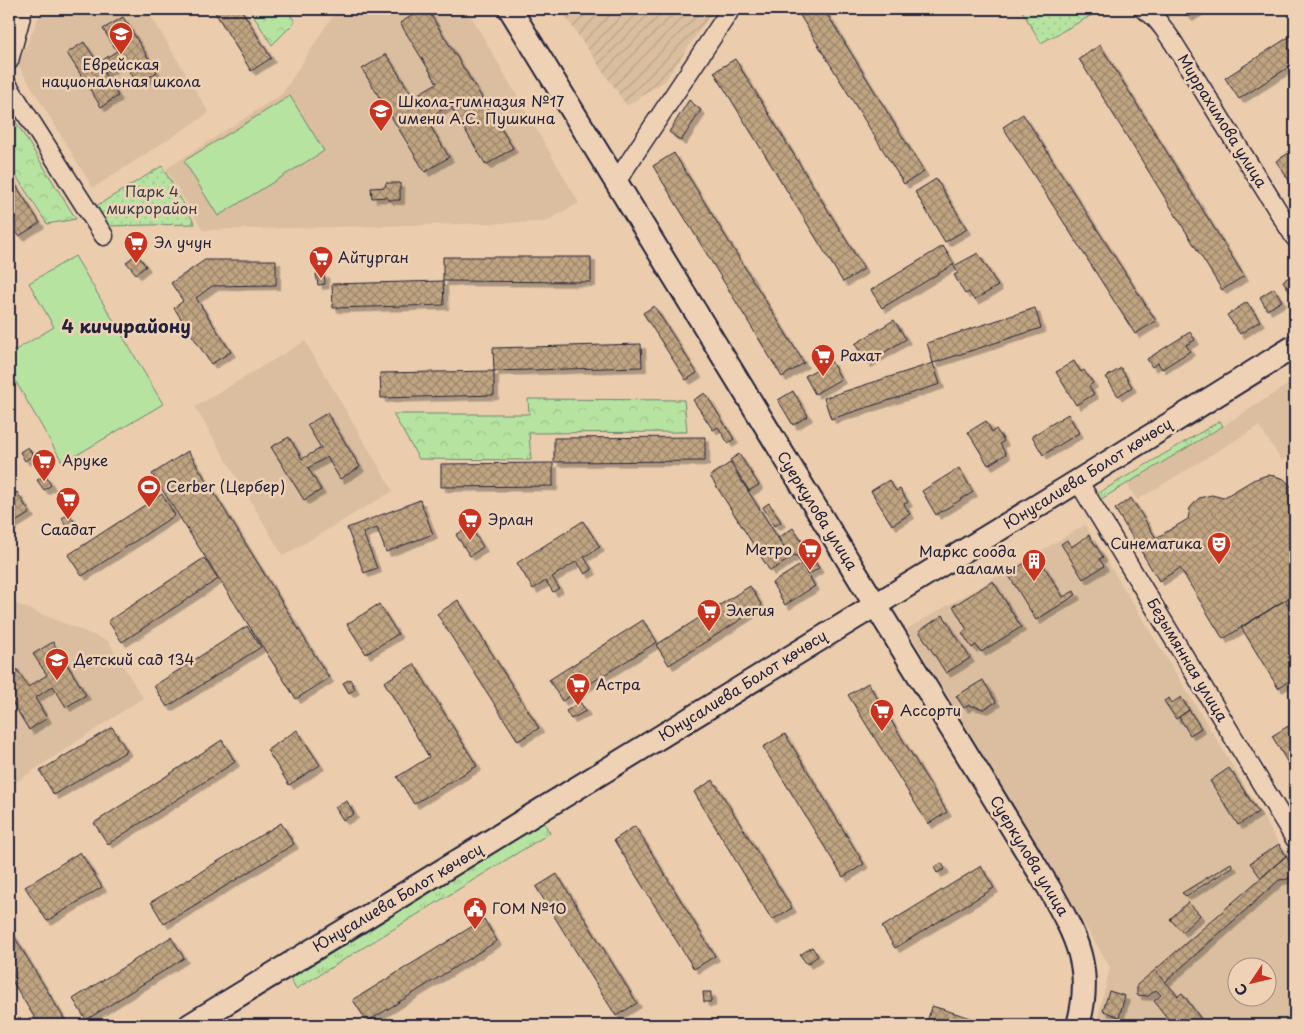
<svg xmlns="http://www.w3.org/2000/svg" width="1304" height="1034" viewBox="0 0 1304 1034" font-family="'Playpen Sans',sans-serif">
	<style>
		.built { fill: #dabe9f; fill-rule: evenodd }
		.industrial { fill: url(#industrial-furrows) }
		.grass { fill: url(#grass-tufts); stroke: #6c826e }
		.forest { fill: url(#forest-crowns); stroke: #6c826e }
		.park { fill: url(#park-dots); stroke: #6c826e }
		.pitch { fill: #b7e3a1; stroke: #6c826e }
		.building { fill: url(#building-cross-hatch); stroke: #22223b; filter: url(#shadow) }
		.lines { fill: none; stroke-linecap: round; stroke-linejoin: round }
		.minor-casing { stroke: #22223b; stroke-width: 21 }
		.major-casing { stroke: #22223b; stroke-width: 26 }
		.minor { stroke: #efd2b6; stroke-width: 18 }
		.major { stroke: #efd2b6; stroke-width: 22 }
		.labels { text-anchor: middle; stroke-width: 5; stroke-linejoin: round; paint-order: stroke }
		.poi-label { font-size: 15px; fill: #22223b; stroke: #efd2b6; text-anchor: start }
		.street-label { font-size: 15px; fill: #22223b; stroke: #efd2b6 }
		.park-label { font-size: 15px; fill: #383f4a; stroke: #efd2b6 }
		.quarter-label { font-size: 18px; font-weight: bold; fill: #22223b; stroke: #efd2b6 }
	</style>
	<defs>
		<pattern id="industrial-furrows" width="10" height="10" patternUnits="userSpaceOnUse" patternTransform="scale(1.25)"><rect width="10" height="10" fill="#dabe9f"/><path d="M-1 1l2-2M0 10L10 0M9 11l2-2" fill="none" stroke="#bba38a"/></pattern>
		<pattern id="grass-tufts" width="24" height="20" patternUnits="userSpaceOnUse" patternTransform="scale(1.25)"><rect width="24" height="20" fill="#b7e3a1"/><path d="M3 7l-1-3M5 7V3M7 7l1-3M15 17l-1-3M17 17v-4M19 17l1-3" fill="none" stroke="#9dc28c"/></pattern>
		<pattern id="forest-crowns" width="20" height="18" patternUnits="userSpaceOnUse" patternTransform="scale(1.25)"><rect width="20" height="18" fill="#b7e3a1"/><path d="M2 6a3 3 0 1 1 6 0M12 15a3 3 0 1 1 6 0" fill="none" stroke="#9dc28c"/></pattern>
		<pattern id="park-dots" width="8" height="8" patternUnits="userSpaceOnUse" patternTransform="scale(1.25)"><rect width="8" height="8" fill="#b7e3a1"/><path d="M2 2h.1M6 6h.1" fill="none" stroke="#9dc28c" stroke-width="1.8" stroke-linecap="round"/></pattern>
		<pattern id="building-cross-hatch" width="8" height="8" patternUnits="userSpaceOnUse" patternTransform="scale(1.25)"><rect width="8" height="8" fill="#c1a582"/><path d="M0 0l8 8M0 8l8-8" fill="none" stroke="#9c866c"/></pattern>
		<filter id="shadow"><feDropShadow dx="4.5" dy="4.5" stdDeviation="0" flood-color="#0004"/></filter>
	</defs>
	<rect width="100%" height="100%" fill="#ebcdae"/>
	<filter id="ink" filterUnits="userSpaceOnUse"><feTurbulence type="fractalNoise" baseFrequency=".02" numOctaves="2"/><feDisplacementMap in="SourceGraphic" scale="10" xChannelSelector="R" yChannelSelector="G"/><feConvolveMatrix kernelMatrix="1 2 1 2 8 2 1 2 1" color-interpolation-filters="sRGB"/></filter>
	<g filter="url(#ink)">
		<path class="built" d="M 42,9 L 147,9 L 209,113 L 93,188 L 18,65 Z
			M 337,9 L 467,9 L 579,203 L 545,222 L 203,230 L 166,169 L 282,94 Z
			M 305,341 L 393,491 L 283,556 L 195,407 Z
			M 1295,380 L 1295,453 L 1282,461 L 1259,426 L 1137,500 L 1127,484 L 1223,426 Z
			M 1085,525 L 1231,763 L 1286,856 L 1284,858 L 1295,877 L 1295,1025 L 1096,1025 L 1110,967 L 907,629 ZM 1236,966 L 1266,966 L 1266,996 L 1236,996 Z
			M 9,601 L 108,641 L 143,698 L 16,782 L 9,771 Z"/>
		<path class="industrial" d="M 560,9 L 714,9 L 665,81 L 627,106 Z"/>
		<path class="grass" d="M 1220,421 L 1223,426 L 1098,501 L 1095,495 Z
			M 544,823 L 550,833 L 296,989 L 290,979 Z"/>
		<path class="forest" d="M 249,9 L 287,9 L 295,22 L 272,45 Z
			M 9,111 L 76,219 L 47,224 L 9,165 Z
			M 528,399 L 684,400 L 687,432 L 529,433 L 531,460 L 419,459 L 393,414 L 529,414 Z"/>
		<path class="park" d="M 1021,9 L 1090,9 L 1092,15 L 1041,43 Z
			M 162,166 L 195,224 L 104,226 L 93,208 Z"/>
		<path class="pitch" d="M 290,96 L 324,151 L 218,216 L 184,161 Z
			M 75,256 L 163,404 L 63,463 L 9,370 L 9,354 L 54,327 L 29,283 Z"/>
		<path class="building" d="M 213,9 L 241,9 L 271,58 L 251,71 Z
			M 423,9 L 427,9 L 513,148 L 486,165 L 450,105 L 426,119 L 449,157 L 425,172 L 362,69 L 386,54 L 413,97 L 437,83 L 400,23 Z
			M 796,9 L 824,9 L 924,172 L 904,184 Z
			M 1182,9 L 1201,9 L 1188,17 Z
			M 123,17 L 157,72 L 138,84 L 123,61 L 104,73 L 118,96 L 101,107 L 67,53 L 84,42 L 98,63 L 117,51 L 103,29 Z
			M 1295,33 L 1295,63 L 1239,99 L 1225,78 Z
			M 1100,45 L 1244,276 L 1222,290 L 1079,59 Z
			M 735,59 L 864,269 L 843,282 L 714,72 Z
			M 689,100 L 701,110 L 681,141 L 669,132 Z
			M 1023,114 L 1156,321 L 1135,334 L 1003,127 Z
			M 1295,149 L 1295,178 L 1290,182 L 1276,161 Z
			M 674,153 L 804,363 L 782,377 L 653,166 Z
			M 9,175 L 40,223 L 19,236 L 9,221 Z
			M 936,179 L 967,229 L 945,242 L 915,192 Z
			M 386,183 L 400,183 L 400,200 L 389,200 L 387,197 L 372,198 L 371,188 L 385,187 Z
			M 943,246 L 954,264 L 882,308 L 871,290 Z
			M 978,253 L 998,286 L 974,300 L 969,292 L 965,294 L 954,275 L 958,273 L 954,266 Z
			M 137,254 L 146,266 L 136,274 L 126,262 Z
			M 443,257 L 591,257 L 591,282 L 443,281 Z
			M 205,260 L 276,260 L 276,285 L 212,286 L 196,298 L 231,352 L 211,364 L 174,308 L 183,301 L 171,283 Z
			M 324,273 L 325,284 L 318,285 L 316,274 Z
			M 1295,273 L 1295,289 L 1290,292 L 1283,281 Z
			M 443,281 L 444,305 L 333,308 L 332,284 Z
			M 1274,288 L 1282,301 L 1267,310 L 1260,297 Z
			M 1247,302 L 1260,321 L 1240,334 L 1227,315 Z
			M 654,306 L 697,373 L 686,380 L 643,313 Z
			M 1035,308 L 1041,328 L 933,363 L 927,343 Z
			M 894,320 L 906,339 L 867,363 L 855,344 Z
			M 1190,332 L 1195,340 L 1186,345 L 1190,351 L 1162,369 L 1158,363 L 1152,367 L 1147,359 Z
			M 641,344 L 642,367 L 494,371 L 493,348 Z
			M 831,361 L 841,379 L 815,394 L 805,376 Z
			M 1074,361 L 1081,372 L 1084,370 L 1093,383 L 1089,386 L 1094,394 L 1076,405 L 1056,372 Z
			M 933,363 L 940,384 L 831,419 L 824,398 Z
			M 1121,368 L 1132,387 L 1118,396 L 1106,377 Z
			M 494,371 L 494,395 L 381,398 L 380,373 Z
			M 793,391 L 808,416 L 793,425 L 778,400 Z
			M 705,393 L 734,439 L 728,443 L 718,427 L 713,430 L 693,400 Z
			M 327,413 L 360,467 L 340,479 L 327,457 L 308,468 L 321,490 L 304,500 L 271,447 L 289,437 L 302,459 L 321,448 L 307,425 Z
			M 1068,414 L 1079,433 L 1043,455 L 1032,436 Z
			M 986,421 L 992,432 L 996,429 L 1004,441 L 1000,444 L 1006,454 L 988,465 L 968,432 Z
			M 705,437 L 705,461 L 554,462 L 554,438 Z
			M 28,447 L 33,455 L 25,461 L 20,452 Z
			M 188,451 L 329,678 L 296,699 L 152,474 Z
			M 739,454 L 759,485 L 749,491 L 730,460 Z
			M 553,463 L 553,486 L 441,487 L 441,464 Z
			M 730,463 L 791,558 L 770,571 L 710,476 Z
			M 959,468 L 973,492 L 936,515 L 922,491 Z
			M 45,475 L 51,485 L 44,490 L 37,480 Z
			M 1267,475 L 1275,476 L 1284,479 L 1295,491 L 1295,594 L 1223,639 L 1180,568 L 1159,581 L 1139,548 L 1188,519 L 1190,508 L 1199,498 L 1212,495 L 1223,498 L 1253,480 Z
			M 889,480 L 896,491 L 900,489 L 908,502 L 904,504 L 910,514 L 892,525 L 871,491 Z
			M 17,492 L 30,513 L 9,526 L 9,497 Z
			M 162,494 L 175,515 L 82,576 L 68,555 Z
			M 1131,498 L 1156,538 L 1139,548 L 1115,509 Z
			M 420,500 L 433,534 L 386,552 L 377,528 L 363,533 L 377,568 L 364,573 L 347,528 Z
			M 769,503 L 781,522 L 774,526 L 763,507 Z
			M 70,514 L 74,522 L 66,527 L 62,518 Z
			M 583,521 L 600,547 L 584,557 L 592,570 L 585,574 L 577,561 L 552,577 L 559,588 L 553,592 L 546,581 L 533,589 L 517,563 Z
			M 470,526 L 483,547 L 470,556 L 456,535 Z
			M 793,528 L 819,568 L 808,575 L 796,555 L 791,558 L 778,538 Z
			M 1089,535 L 1103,557 L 1099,559 L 1104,566 L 1083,579 L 1061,544 L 1067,540 L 1071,547 Z
			M 1037,555 L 1063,597 L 1074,591 L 1076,595 L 1036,620 L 1008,574 Z
			M 204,558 L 218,579 L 122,642 L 108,621 Z
			M 802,564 L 815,586 L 785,605 L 772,583 Z
			M 993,581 L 1021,627 L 981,652 L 976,645 L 972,648 L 962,633 L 967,630 L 953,606 Z
			M 750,586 L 762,606 L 669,665 L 656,645 Z
			M 458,600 L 539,728 L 518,741 L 437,614 Z
			M 1285,600 L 1295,616 L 1295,677 L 1278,688 L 1241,627 Z
			M 379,604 L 398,634 L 366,654 L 347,624 Z
			M 943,615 L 970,658 L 946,673 L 919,631 Z
			M 643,620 L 657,642 L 562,701 L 549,680 Z
			M 247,626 L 261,647 L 167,707 L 154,686 Z
			M 53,642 L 86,695 L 66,707 L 53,686 L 35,698 L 47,718 L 29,730 L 9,697 L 9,669 L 14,665 L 28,687 L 47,675 L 33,654 Z
			M 414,664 L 477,766 L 414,804 L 397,777 L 429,757 L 384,682 Z
			M 350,679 L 355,689 L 349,693 L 343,683 Z
			M 983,680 L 996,702 L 984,709 L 969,705 L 964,708 L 956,696 Z
			M 868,683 L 947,812 L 928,824 L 848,695 Z
			M 1181,697 L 1189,710 L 1176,719 L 1164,701 L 1169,698 L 1172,703 Z
			M 580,702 L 586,711 L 571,719 L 566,711 Z
			M 1189,710 L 1201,728 L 1190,735 L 1179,717 Z
			M 1295,722 L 1295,775 L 1272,736 Z
			M 112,727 L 127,751 L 54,795 L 40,771 Z
			M 297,730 L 320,765 L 289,785 L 267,750 Z
			M 785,734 L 864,864 L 843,877 L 763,747 Z
			M 222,740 L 235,762 L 108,844 L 94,823 Z
			M 1229,768 L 1258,812 L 1238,825 L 1210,781 Z
			M 713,780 L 792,908 L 772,920 L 694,792 Z
			M 347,801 L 354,814 L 343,820 L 335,807 Z
			M 281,823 L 294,844 L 164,924 L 151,902 Z
			M 635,826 L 715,956 L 694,969 L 614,840 Z
			M 1279,844 L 1286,856 L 1261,878 L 1250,863 Z
			M 80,852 L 102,887 L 47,921 L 25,887 Z
			M 1286,856 L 1295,872 L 1288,879 L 1279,880 L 1165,982 L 1155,970 Z
			M 942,863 L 945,869 L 937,873 L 934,867 Z
			M 1231,863 L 1233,867 L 1186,896 L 1182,893 Z
			M 981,866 L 994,888 L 895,948 L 882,927 Z
			M 557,874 L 637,1003 L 616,1016 L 536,887 Z
			M 1188,902 L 1200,915 L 1182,932 L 1170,919 Z
			M 484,919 L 497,941 L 367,1022 L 353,1000 Z
			M 9,928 L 68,1025 L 39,1025 L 9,976 Z
			M 171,937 L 184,958 L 86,1020 L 73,999 Z
			M 812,947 L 818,956 L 807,964 L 800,955 Z
			M 1155,970 L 1178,996 L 1182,993 L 1205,1025 L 1169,1025 L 1168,1019 L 1154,1001 L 1161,995 L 1156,990 L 1148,996 L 1137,995 L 1137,985 Z
			M 1109,991 L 1125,996 L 1119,1017 L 1103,1011 Z
			M 703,992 L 711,992 L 711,1002 L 704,1002 Z
			M 932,1006 L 994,1025 L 926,1025 Z"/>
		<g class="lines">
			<defs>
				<path id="minor" d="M 1143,9 C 1156,15 1165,31 1173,42 L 1295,238
					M 9,61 L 23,9
					M 9,87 L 104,236
					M 616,182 L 731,9
					M 1078,481 L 1295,839"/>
				<path id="major" d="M 510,9 L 1049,888 C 1076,936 1094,969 1078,1025
					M 190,1025 L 1078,481 L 1295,346"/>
			</defs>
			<use href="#minor" class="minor-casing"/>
			<use href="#major" class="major-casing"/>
			<use href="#minor" class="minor"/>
			<use href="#major" class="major"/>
		</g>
	</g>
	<defs>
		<symbol id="university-pin" viewBox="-11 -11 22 30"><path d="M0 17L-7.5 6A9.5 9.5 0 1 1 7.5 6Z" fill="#c8321e" stroke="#efd2b6"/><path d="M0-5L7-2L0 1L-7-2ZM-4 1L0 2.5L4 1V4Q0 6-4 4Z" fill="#fff"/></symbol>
		<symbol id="school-pin" viewBox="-11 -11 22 30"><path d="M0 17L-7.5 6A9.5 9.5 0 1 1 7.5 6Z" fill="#c8321e" stroke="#efd2b6"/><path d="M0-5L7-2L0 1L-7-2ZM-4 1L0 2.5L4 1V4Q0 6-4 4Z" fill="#fff"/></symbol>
		<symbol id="supermarket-pin" viewBox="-11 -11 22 30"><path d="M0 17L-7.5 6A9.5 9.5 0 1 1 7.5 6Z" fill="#c8321e" stroke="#efd2b6"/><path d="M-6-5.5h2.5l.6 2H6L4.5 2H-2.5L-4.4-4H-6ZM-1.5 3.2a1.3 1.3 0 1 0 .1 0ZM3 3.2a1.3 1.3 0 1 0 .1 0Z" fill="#fff"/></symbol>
		<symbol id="stadium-pin" viewBox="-11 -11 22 30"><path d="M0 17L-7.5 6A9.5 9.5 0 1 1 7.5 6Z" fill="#c8321e" stroke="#efd2b6"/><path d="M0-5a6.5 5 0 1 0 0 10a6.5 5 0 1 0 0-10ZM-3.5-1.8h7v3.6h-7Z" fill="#fff"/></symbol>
		<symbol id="theatre-pin" viewBox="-11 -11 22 30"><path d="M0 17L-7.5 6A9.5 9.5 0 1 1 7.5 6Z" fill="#c8321e" stroke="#efd2b6"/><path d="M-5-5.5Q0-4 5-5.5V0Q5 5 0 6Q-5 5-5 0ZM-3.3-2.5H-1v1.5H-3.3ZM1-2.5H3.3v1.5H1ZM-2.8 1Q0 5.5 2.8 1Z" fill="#fff"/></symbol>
		<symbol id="building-pin" viewBox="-11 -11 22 30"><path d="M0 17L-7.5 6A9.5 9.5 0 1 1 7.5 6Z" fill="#c8321e" stroke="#efd2b6"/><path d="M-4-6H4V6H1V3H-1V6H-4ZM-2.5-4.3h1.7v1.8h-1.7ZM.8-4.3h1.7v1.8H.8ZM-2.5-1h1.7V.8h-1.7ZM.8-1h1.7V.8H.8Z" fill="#fff"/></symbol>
		<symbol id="civic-pin" viewBox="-11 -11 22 30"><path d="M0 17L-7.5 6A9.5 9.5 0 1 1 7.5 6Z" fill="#c8321e" stroke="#efd2b6"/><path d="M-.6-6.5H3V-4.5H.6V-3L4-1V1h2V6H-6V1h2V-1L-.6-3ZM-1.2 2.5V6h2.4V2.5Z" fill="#fff"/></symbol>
	</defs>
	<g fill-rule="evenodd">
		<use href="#university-pin" x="107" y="20" width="28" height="38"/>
		<use href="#school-pin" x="367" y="97" width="28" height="38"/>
		<use href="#supermarket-pin" x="122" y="229" width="28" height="38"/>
		<use href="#supermarket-pin" x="307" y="244" width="28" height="38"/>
		<use href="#supermarket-pin" x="809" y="342" width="28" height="38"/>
		<use href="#supermarket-pin" x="30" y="447" width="28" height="38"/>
		<use href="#stadium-pin" x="135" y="473" width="28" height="38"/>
		<use href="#supermarket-pin" x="54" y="485" width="28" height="38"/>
		<use href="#supermarket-pin" x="456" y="506" width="28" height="38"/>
		<use href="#theatre-pin" x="1205" y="530" width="28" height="38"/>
		<use href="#supermarket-pin" x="796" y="536" width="28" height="38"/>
		<use href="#building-pin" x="1020" y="547" width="28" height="38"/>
		<use href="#supermarket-pin" x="695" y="597" width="28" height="38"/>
		<use href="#school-pin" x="43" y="646" width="28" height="38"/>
		<use href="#supermarket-pin" x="564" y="671" width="28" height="38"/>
		<use href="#supermarket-pin" x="868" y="697" width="28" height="38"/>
		<use href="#civic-pin" x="461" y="895" width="28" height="38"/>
	</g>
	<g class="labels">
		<g class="poi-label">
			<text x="121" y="70" text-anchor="middle">Еврейская<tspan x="121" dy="17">национальная школа</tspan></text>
			<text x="398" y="107">Школа-гимназия №17<tspan x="398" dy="17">имени А.С. Пушкина</tspan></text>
			<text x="154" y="248">Эл учун</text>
			<text x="338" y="263">Айтурган</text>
			<text x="840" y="361">Рахат</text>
			<text x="62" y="466">Аруке</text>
			<text x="166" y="492">Cerber (Цербер)</text>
			<text x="488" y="525">Эрлан</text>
			<text x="68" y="535" text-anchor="middle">Саадат</text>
			<text x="1202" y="549" text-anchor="end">Синематика</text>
			<text x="792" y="555" text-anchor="end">Метро</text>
			<text x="1016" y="557" text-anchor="end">Маркс соода<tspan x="1016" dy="17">ааламы</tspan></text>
			<text x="726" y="616">Элегия</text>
			<text x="74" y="665">Детский сад 134</text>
			<text x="596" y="690">Астра</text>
			<text x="900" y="716">Ассорти</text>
			<text x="492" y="914">ГОМ №10</text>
		</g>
		<g class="street-label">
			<text transform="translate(1222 121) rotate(58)" y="5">Миррахимова улица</text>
			<text transform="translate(1088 474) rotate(-32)" y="5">Юнусалиева Болот көчөсү</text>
			<text transform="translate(817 511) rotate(58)" y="5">Суеркулова улица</text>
			<text transform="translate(1187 660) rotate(59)" y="5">Безымянная улица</text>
			<text transform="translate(743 686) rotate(-32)" y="5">Юнусалиева Болот көчөсү</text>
			<text transform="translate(1029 856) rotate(59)" y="5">Суеркулова улица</text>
			<text transform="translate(398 898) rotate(-31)" y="5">Юнусалиева Болот көчөсү</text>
		</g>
		<g class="park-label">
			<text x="152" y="197">Парк 4<tspan x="152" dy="17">микрорайон</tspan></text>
		</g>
		<g class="quarter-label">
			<text x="126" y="333">4 кичирайону</text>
		</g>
	</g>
	<rect width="1304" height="1034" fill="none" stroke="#efd2b6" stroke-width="30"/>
	<rect x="15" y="15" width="1274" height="1004" fill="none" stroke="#22223b" stroke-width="2" filter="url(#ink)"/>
	<g transform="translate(1252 982) rotate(235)"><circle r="24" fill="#efd2b6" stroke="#9d8c85"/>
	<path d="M0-4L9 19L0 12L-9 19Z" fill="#c8321e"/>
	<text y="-8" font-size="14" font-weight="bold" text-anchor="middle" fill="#22223b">С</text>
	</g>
</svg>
